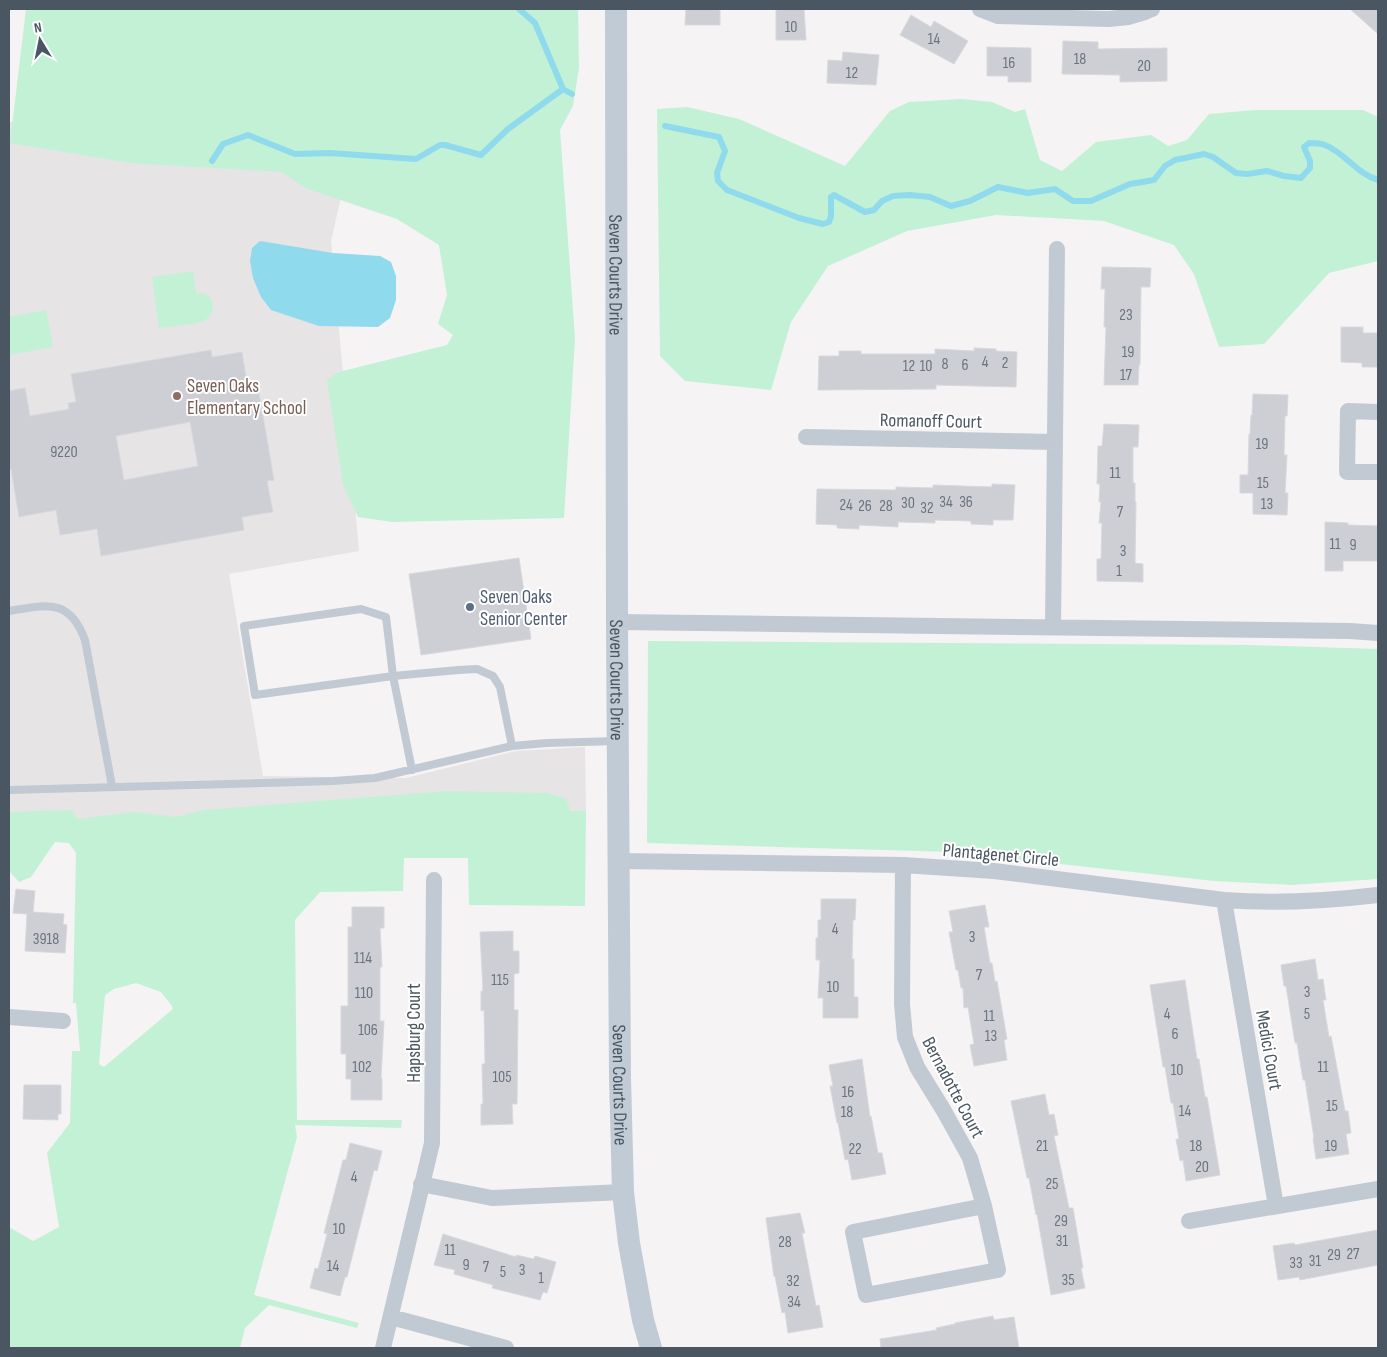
<svg xmlns="http://www.w3.org/2000/svg" width="1387" height="1357" viewBox="0 0 1387 1357" font-family="'Sofia Sans Condensed',sans-serif">
	<style>
		.education { fill: #e6e4e5 }
		.green { fill: #c3f1d5; fill-rule: evenodd }
		.water { fill: #90daee }
		.lines { fill: none; stroke-linecap: round; stroke-linejoin: round }
		.stream { stroke: #90daee; stroke-width: 6 }
		.building { fill: #cdcfd5; stroke: #d7d9de; fill-rule: evenodd }
		.lane { stroke: #c1cad2; stroke-width: 8 }
		.street { stroke: #c1cad2; stroke-width: 16 }
		.secondary { stroke: #c1cbd6; stroke-width: 22 }
		.education-dot { fill: #8d6e63; stroke: #fff; stroke-width: 2 }
		.service-dot { fill: #5c6f8a; stroke: #fff; stroke-width: 2 }
		.labels { text-anchor: middle; stroke-width: 4; stroke-linejoin: round; paint-order: stroke }
		.number-label { font-size: 16px; fill: #6b747e }
		.street-label { font-size: 19px; fill: #4a5661; stroke: #fff }
		.education-label { font-size: 19px; fill: #785e54; stroke: #fff; text-anchor: start }
		.service-label { font-size: 19px; fill: #4e5e75; stroke: #fff; text-anchor: start }
	</style>
	<rect width="100%" height="100%" fill="#f5f3f3"/>
	<path class="education" d="M 359,118 L 331,241 L 359,551 L 229,574 L 263,776 L 406,778 L 516,751 L 585,747 L 586,811 L 9,820 L 9,122 Z"/>
	<path class="green" d="M 26,9 L 578,9 L 579,68 L 573,106 L 560,130 L 575,338 L 564,518 L 392,522 L 358,517 L 343,485 L 327,380 L 339,372 L 447,345 L 453,335 L 438,324 L 447,295 L 439,245 L 397,219 L 305,188 L 282,172 L 131,163 L 10,143 Z
		M 962,99 L 992,102 L 1015,112 L 1025,109 L 1040,160 L 1062,171 L 1096,142 L 1151,135 L 1168,146 L 1187,140 L 1209,114 L 1255,110 L 1363,110 L 1378,117 L 1378,261 L 1329,273 L 1264,344 L 1219,347 L 1194,274 L 1174,245 L 1104,221 L 996,215 L 907,231 L 828,266 L 791,322 L 771,390 L 685,381 L 660,356 L 657,109 L 687,107 L 739,119 L 845,166 L 890,111 L 909,102 Z
		M 193,271 L 196,293 C 199,293 204,293 207,295 C 217,302 213,317 203,321 C 194,325 170,326 159,328 L 152,277 Z
		M 46,310 L 53,347 L 9,355 L 9,317 Z
		M 648,641 L 1251,645 L 1378,649 L 1378,879 L 1292,885 L 1214,881 L 952,852 L 647,843 Z
		M 448,791 L 548,793 L 566,799 L 570,810 L 568,811 L 586,811 L 585,906 L 469,905 L 468,858 L 404,858 L 403,891 L 320,892 L 295,920 L 297,1120 L 402,1120 L 401,1128 L 295,1125 L 297,1137 L 254,1295 L 359,1323 L 357,1328 L 269,1305 L 245,1328 L 240,1348 L 9,1348 L 9,1227 L 33,1241 L 59,1227 L 47,1153 L 70,1123 L 72,1051 L 80,1051 L 76,1003 L 73,1003 L 76,853 L 69,843 L 55,842 L 31,877 L 19,882 L 9,871 L 9,812 L 72,810 L 77,819 L 134,812 L 176,817 L 204,810 ZM 136,983 L 161,992 L 172,1006 L 173,1009 L 104,1067 L 99,1064 L 105,995 L 114,989 Z"/>
	<path class="water" d="M 260,241 L 333,253 L 380,256 L 391,262 L 396,276 L 396,300 L 390,318 L 378,327 L 319,326 L 271,310 L 261,297 L 253,278 L 250,261 L 252,248 Z"/>
	<g class="lines">
		<path class="stream" d="M 519,9 L 535,23 L 563,89 L 572,94
			M 665,126 L 719,137 L 725,151 L 717,173 L 718,181 L 727,190 L 799,218 L 823,224 L 829,222 L 831,216 L 831,197 L 834,195 L 865,212 L 874,210 L 882,201 L 893,196 L 910,195 L 930,197 L 951,206 L 970,201 L 998,187 L 1028,193 L 1055,189 L 1073,201 L 1091,201 L 1130,184 L 1154,180 L 1165,166 L 1175,160 L 1204,154 L 1213,157 L 1236,173 L 1247,174 L 1267,171 L 1284,176 L 1301,178 L 1310,168 L 1310,161 L 1304,147 L 1309,143 C 1314,143 1320,143 1325,145 C 1345,153 1357,174 1378,180
			M 212,161 L 223,144 L 248,135 L 295,154 L 330,153 L 416,159 L 440,145 L 445,145 L 481,155 L 508,129 L 563,89"/>
	</g>
	<path class="building" d="M 686,9 L 720,9 L 720,25 L 685,25 Z
		M 776,9 L 804,9 L 806,40 L 776,40 Z
		M 1350,9 L 1378,9 L 1378,34 Z
		M 911,15 L 931,27 L 934,21 L 968,41 L 954,64 L 900,35 Z
		M 1063,41 L 1098,42 L 1098,49 L 1167,48 L 1167,81 L 1120,82 L 1120,75 L 1062,74 Z
		M 987,47 L 1031,48 L 1031,82 L 1008,82 L 1008,76 L 987,76 Z
		M 843,52 L 879,55 L 876,85 L 827,83 L 828,60 L 842,61 Z
		M 1102,267 L 1151,268 L 1150,287 L 1141,287 L 1140,365 L 1139,365 L 1138,385 L 1104,385 L 1106,327 L 1104,327 L 1105,289 L 1101,289 Z
		M 1341,327 L 1363,327 L 1363,333 L 1378,333 L 1378,367 L 1362,367 L 1362,363 L 1341,362 Z
		M 974,348 L 996,349 L 996,351 L 1017,352 L 1016,387 L 936,385 L 936,389 L 818,390 L 819,356 L 839,356 L 839,351 L 861,351 L 861,354 L 935,354 L 935,349 L 974,351 Z
		M 211,350 L 212,357 L 242,352 L 247,383 L 257,381 L 274,480 L 267,481 L 273,512 L 242,517 L 244,530 L 101,556 L 97,529 L 60,535 L 56,510 L 19,517 L 11,469 L 9,469 L 9,391 L 25,388 L 30,416 L 69,409 L 68,403 L 76,402 L 71,374 ZM 190,422 L 198,466 L 124,480 L 116,436 Z
		M 1253,394 L 1288,395 L 1287,416 L 1285,416 L 1284,455 L 1287,455 L 1285,493 L 1288,493 L 1287,515 L 1253,514 L 1253,493 L 1240,493 L 1240,475 L 1248,475 L 1249,434 L 1250,434 L 1251,415 L 1252,415 Z
		M 1104,424 L 1139,425 L 1138,447 L 1133,447 L 1133,483 L 1135,483 L 1135,502 L 1136,502 L 1135,563 L 1143,564 L 1143,582 L 1097,581 L 1097,559 L 1101,559 L 1102,523 L 1099,523 L 1101,502 L 1099,502 L 1100,484 L 1097,484 L 1098,446 L 1102,446 Z
		M 992,484 L 1015,485 L 1013,520 L 993,520 L 993,525 L 971,524 L 971,521 L 935,520 L 935,523 L 898,522 L 898,527 L 859,525 L 859,529 L 837,528 L 837,525 L 816,524 L 817,489 L 896,490 L 896,487 L 933,488 L 933,485 L 992,487 Z
		M 1325,522 L 1348,523 L 1348,525 L 1378,526 L 1378,561 L 1343,561 L 1343,571 L 1325,571 Z
		M 519,558 L 531,639 L 421,655 L 409,574 Z
		M 16,889 L 35,891 L 33,912 L 64,914 L 63,924 L 67,925 L 65,953 L 25,951 L 27,914 L 13,913 Z
		M 821,899 L 856,899 L 855,920 L 853,920 L 852,959 L 854,959 L 854,997 L 858,997 L 858,1018 L 823,1018 L 823,998 L 818,998 L 820,960 L 816,960 L 816,938 L 818,938 L 818,920 L 821,920 Z
		M 985,905 L 989,927 L 984,927 L 990,963 L 992,963 L 995,982 L 997,981 L 1007,1039 L 1004,1040 L 1007,1060 L 974,1066 L 970,1045 L 974,1044 L 968,1007 L 964,1008 L 963,988 L 961,988 L 958,970 L 956,970 L 949,932 L 953,932 L 949,911 Z
		M 352,907 L 384,907 L 384,928 L 380,928 L 382,967 L 380,967 L 380,1021 L 384,1021 L 381,1078 L 382,1078 L 382,1100 L 351,1100 L 351,1079 L 346,1079 L 346,1054 L 341,1054 L 341,1006 L 348,1006 L 348,927 L 352,927 Z
		M 513,931 L 513,951 L 519,951 L 519,973 L 514,974 L 514,1010 L 518,1010 L 517,1104 L 512,1104 L 513,1124 L 481,1125 L 481,1104 L 483,1104 L 482,1064 L 485,1064 L 484,1010 L 481,1011 L 481,991 L 483,991 L 480,932 Z
		M 1315,959 L 1318,980 L 1323,979 L 1326,1000 L 1323,1000 L 1329,1037 L 1331,1036 L 1345,1111 L 1348,1111 L 1351,1133 L 1346,1134 L 1349,1154 L 1316,1159 L 1313,1138 L 1314,1138 L 1305,1080 L 1303,1080 L 1297,1043 L 1295,1043 L 1286,986 L 1284,986 L 1281,965 Z
		M 1185,980 L 1197,1059 L 1199,1059 L 1205,1097 L 1207,1097 L 1220,1175 L 1186,1181 L 1183,1160 L 1180,1161 L 1176,1139 L 1179,1139 L 1173,1103 L 1171,1103 L 1165,1067 L 1163,1067 L 1150,985 Z
		M 862,1059 L 870,1117 L 871,1116 L 878,1153 L 882,1153 L 886,1174 L 852,1180 L 848,1159 L 845,1160 L 838,1123 L 837,1123 L 830,1086 L 833,1086 L 829,1065 Z
		M 24,1085 L 61,1085 L 61,1114 L 58,1114 L 58,1120 L 23,1119 Z
		M 1045,1094 L 1049,1115 L 1054,1114 L 1058,1135 L 1054,1136 L 1069,1208 L 1073,1208 L 1083,1268 L 1081,1268 L 1085,1288 L 1051,1295 L 1037,1214 L 1036,1215 L 1029,1178 L 1027,1178 L 1011,1101 Z
		M 350,1143 L 382,1151 L 377,1171 L 374,1170 L 347,1277 L 345,1277 L 340,1296 L 310,1288 L 315,1268 L 318,1269 L 327,1234 L 324,1233 L 343,1160 L 346,1160 Z
		M 800,1213 L 805,1233 L 802,1233 L 816,1306 L 819,1305 L 823,1327 L 788,1333 L 785,1312 L 782,1313 L 775,1276 L 774,1277 L 766,1218 Z
		M 1378,1230 L 1378,1265 L 1300,1280 L 1299,1277 L 1278,1280 L 1273,1246 L 1294,1243 L 1295,1245 Z
		M 443,1234 L 516,1257 L 516,1255 L 534,1259 L 535,1256 L 556,1262 L 547,1293 L 543,1292 L 540,1300 L 492,1288 L 493,1285 L 454,1274 L 455,1270 L 434,1265 Z
		M 993,1316 L 994,1320 L 1014,1317 L 1019,1348 L 881,1348 L 880,1339 L 937,1330 L 936,1328 L 955,1324 L 955,1323 Z"/>
	<g class="lines">
		<path class="lane" d="M 9,611 C 46,605 69,597 85,640 L 112,786
			M 412,770 L 393,676 L 386,617 L 361,609 L 244,626 L 255,695 L 393,676 L 458,670 L 477,669 L 493,676 L 500,687 L 512,746
			M 9,790 L 333,781 L 375,778 L 512,746 L 547,743 L 617,741"/>
		<path class="street" d="M 980,9 L 998,16 L 1109,19 L 1128,17 L 1145,12 L 1152,9
			M 1378,412 L 1348,411 L 1347,472 L 1378,472
			M 806,437 L 1055,442
			M 617,622 L 1350,631 L 1378,633
			M 1053,627 L 1057,249
			M 618,861 L 903,865 L 994,871 L 1224,900 C 1275,904 1327,901 1378,895
			M 903,865 L 902,1004 L 905,1037 L 917,1067 L 944,1111 L 970,1158 L 984,1206 L 998,1270 L 866,1295 L 853,1232 L 984,1206
			M 1224,900 L 1276,1206
			M 9,1017 L 63,1021
			M 421,1184 L 492,1198 L 623,1192
			M 1189,1221 L 1378,1189
			M 391,1317 L 506,1348
			M 383,1348 L 432,1143 L 434,880"/>
		<path class="secondary" id="s1" d="M 616,9 L 617,622 L 620,1078 L 623,1192 L 629,1243 L 643,1320 L 651,1348"/>
	</g>
	<circle class="education-dot" cx="177" cy="396" r="5"/>
	<circle class="service-dot" cx="470" cy="607" r="5"/>
	<g class="labels">
		<g class="number-label">
			<text x="791" y="32">10</text>
			<text x="934" y="44">14</text>
			<text x="1080" y="64">18</text>
			<text x="1009" y="68">16</text>
			<text x="1144" y="71">20</text>
			<text x="852" y="78">12</text>
			<text x="1126" y="320">23</text>
			<text x="1128" y="357">19</text>
			<text x="985" y="367">4</text>
			<text x="1005" y="368">2</text>
			<text x="945" y="369">8</text>
			<text x="965" y="370">6</text>
			<text x="909" y="371">12</text>
			<text x="926" y="371">10</text>
			<text x="1126" y="380">17</text>
			<text x="1262" y="449">19</text>
			<text x="64" y="457">9220</text>
			<text x="1115" y="478">11</text>
			<text x="1263" y="488">15</text>
			<text x="946" y="507">34</text>
			<text x="966" y="507">36</text>
			<text x="908" y="508">30</text>
			<text x="1267" y="509">13</text>
			<text x="846" y="510">24</text>
			<text x="865" y="511">26</text>
			<text x="886" y="511">28</text>
			<text x="927" y="513">32</text>
			<text x="1120" y="517">7</text>
			<text x="1335" y="549">11</text>
			<text x="1353" y="550">9</text>
			<text x="1123" y="556">3</text>
			<text x="1119" y="576">1</text>
			<text x="835" y="934">4</text>
			<text x="972" y="942">3</text>
			<text x="46" y="944">3918</text>
			<text x="363" y="963">114</text>
			<text x="979" y="980">7</text>
			<text x="500" y="985">115</text>
			<text x="833" y="992">10</text>
			<text x="1307" y="997">3</text>
			<text x="364" y="998">110</text>
			<text x="1167" y="1019">4</text>
			<text x="1307" y="1019">5</text>
			<text x="989" y="1021">11</text>
			<text x="368" y="1035">106</text>
			<text x="1175" y="1039">6</text>
			<text x="991" y="1041">13</text>
			<text x="362" y="1072">102</text>
			<text x="1323" y="1072">11</text>
			<text x="1177" y="1075">10</text>
			<text x="502" y="1082">105</text>
			<text x="848" y="1097">16</text>
			<text x="1332" y="1111">15</text>
			<text x="1185" y="1116">14</text>
			<text x="847" y="1117">18</text>
			<text x="1042" y="1151">21</text>
			<text x="1196" y="1151">18</text>
			<text x="1331" y="1151">19</text>
			<text x="855" y="1154">22</text>
			<text x="1202" y="1172">20</text>
			<text x="354" y="1182">4</text>
			<text x="1052" y="1189">25</text>
			<text x="1061" y="1226">29</text>
			<text x="339" y="1234">10</text>
			<text x="1062" y="1246">31</text>
			<text x="785" y="1247">28</text>
			<text x="450" y="1255">11</text>
			<text x="1353" y="1259">27</text>
			<text x="1334" y="1260">29</text>
			<text x="1315" y="1266">31</text>
			<text x="1296" y="1268">33</text>
			<text x="466" y="1270">9</text>
			<text x="333" y="1271">14</text>
			<text x="486" y="1272">7</text>
			<text x="522" y="1275">3</text>
			<text x="503" y="1277">5</text>
			<text x="541" y="1283">1</text>
			<text x="1068" y="1285">35</text>
			<text x="793" y="1286">32</text>
			<text x="794" y="1307">34</text>
		</g>
		<g class="street-label">
			<text dy="7" stroke="none"><textPath href="#s1" startOffset="266">Seven Courts Drive</textPath></text>
			<text transform="translate(931 420) rotate(1)" y="7">Romanoff Court</text>
			<text dy="7" stroke="none"><textPath href="#s1" startOffset="671">Seven Courts Drive</textPath></text>
			<text transform="translate(1001 854) rotate(5)" y="7">Plantagenet Circle</text>
			<text transform="translate(413 1033) rotate(-90)" y="7">Hapsburg Court</text>
			<text transform="translate(1270 1050) rotate(80)" y="7">Medici Court</text>
			<text dy="7" stroke="none"><textPath href="#s1" startOffset="1076">Seven Courts Drive</textPath></text>
			<text transform="translate(954 1087) rotate(62)" y="7">Bernadotte Court</text>
		</g>
		<g class="education-label">
			<text x="187" y="392">Seven Oaks<tspan x="187" dy="22">Elementary School</tspan></text>
		</g>
		<g class="service-label">
			<text x="480" y="603">Seven Oaks<tspan x="480" dy="22">Senior Center</tspan></text>
		</g>
	</g>
	<rect width="1387" height="1357" fill="none" stroke="#4a5661" stroke-width="20"/>
	<g transform="translate(40 40) rotate(350)" stroke="#ffffff" stroke-width="4" paint-order="stroke">
	<path d="M0-4L9 19L0 12L-9 19Z" fill="#4a5661"/>
	<text y="-8" font-size="14" font-weight="bold" text-anchor="middle" fill="#4a5661">N</text>
	</g>
</svg>
